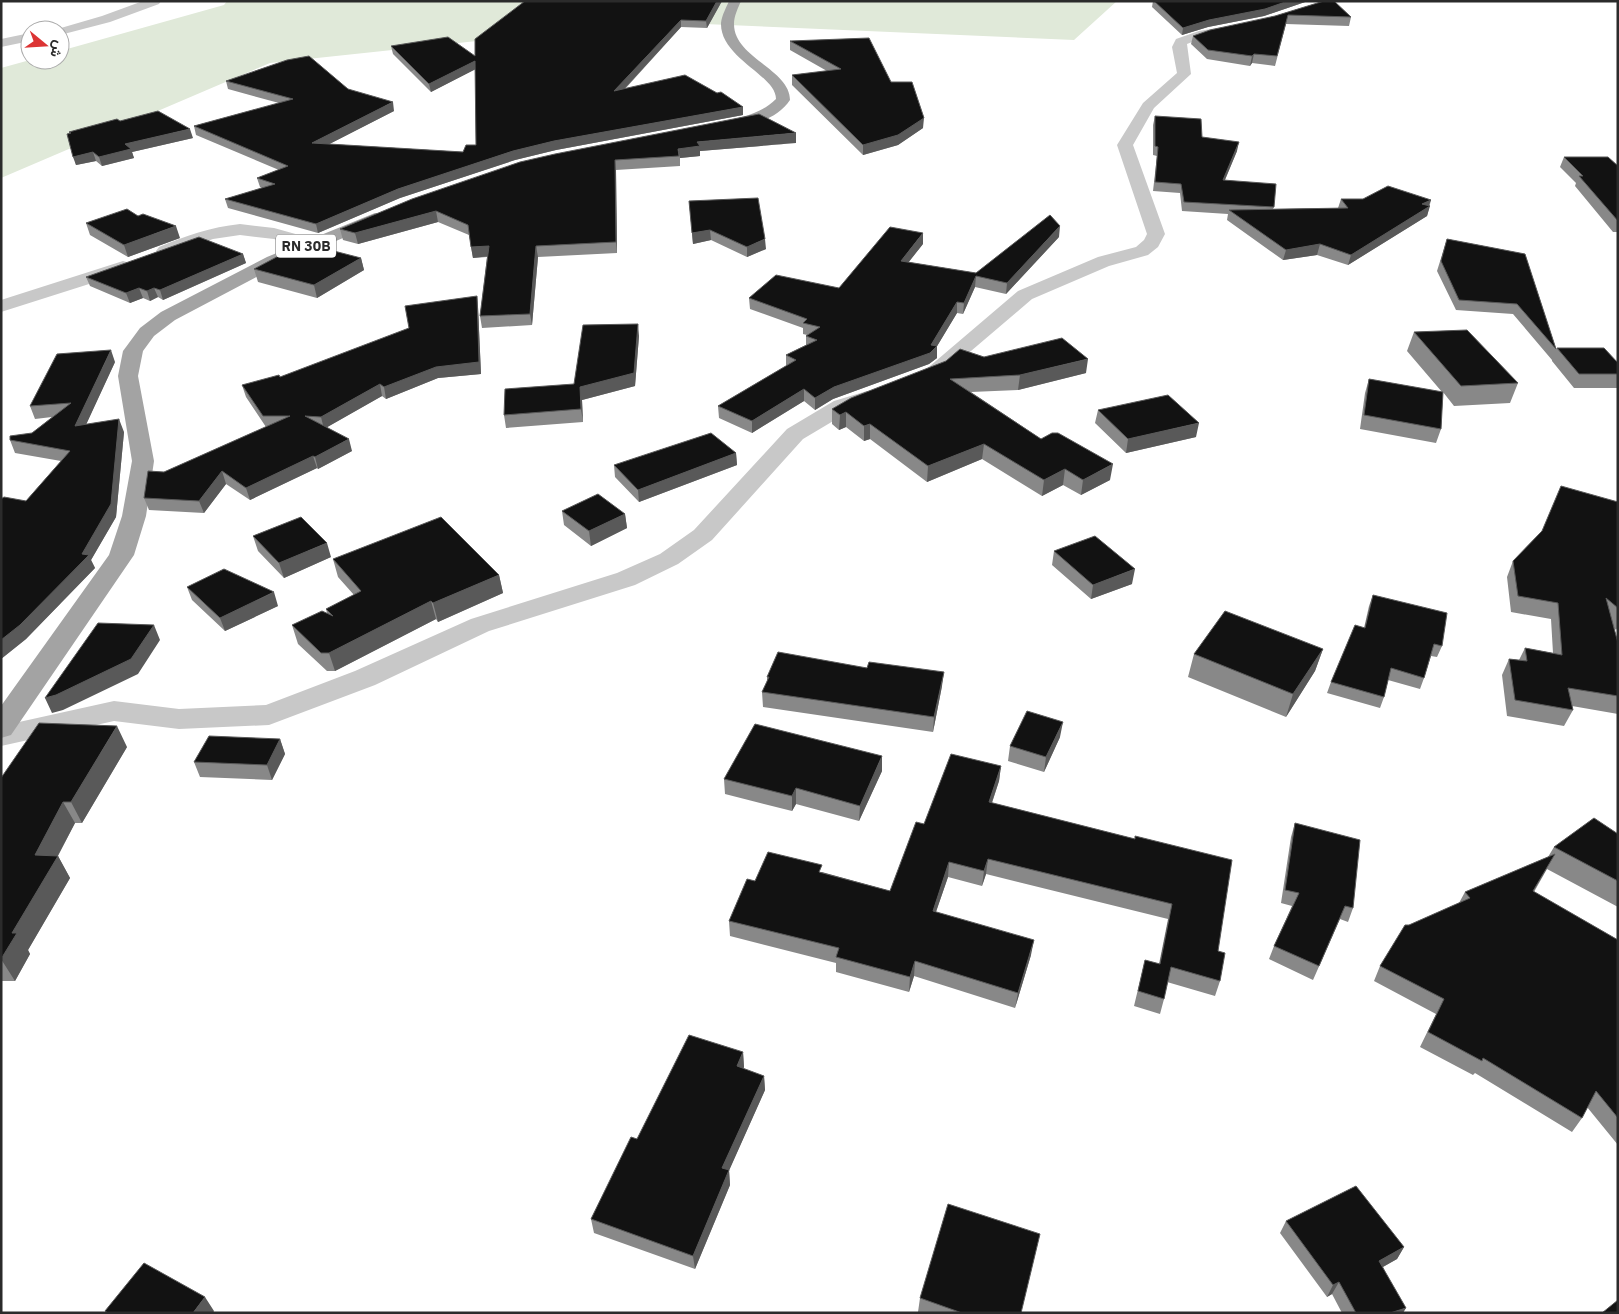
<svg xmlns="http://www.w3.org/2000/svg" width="1619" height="1314" viewBox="0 0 1619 1314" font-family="'IBM Plex Sans',Vazirmatn,sans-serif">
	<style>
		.green { fill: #e0e9d9 }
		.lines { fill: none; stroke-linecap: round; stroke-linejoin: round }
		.minor { fill: #c8c8c8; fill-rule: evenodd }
		.major { fill: #a3a3a3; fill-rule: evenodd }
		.wall { fill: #888 }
		.shaded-wall { fill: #595959 }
		.building { fill: #121212; stroke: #595959 }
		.labels { text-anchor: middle; stroke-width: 5; stroke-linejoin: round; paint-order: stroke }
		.shield { fill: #fff; stroke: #6b6b6b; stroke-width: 1 }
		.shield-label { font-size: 14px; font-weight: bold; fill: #2b2b2b }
	</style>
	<rect width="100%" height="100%" fill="#fff"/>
	<path class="green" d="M 227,1 L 1117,1 L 1074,40 L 657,22 L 270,63 L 1,178 L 1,68 L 30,60 L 60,60 L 60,51 L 224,5 Z"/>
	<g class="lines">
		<path class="minor" d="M 143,1 L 161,1 L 159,4 L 110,22 L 60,35 L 60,30 L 54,30 L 102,16 Z
			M 1229,26 L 1234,27 L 1235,30 L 1234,33 L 1202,38 L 1187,44 L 1191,74 L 1154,108 L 1133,145 L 1165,234 L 1158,247 L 1148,255 L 1109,266 L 1032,299 L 944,374 L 931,379 L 924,377 L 921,373 L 930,366 L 1018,291 L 1098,257 L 1136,247 L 1144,240 L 1147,234 L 1117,145 L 1143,103 L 1177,73 L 1172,47 L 1176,39 L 1199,31 Z
			M 30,33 L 30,41 L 1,47 L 1,39 Z
			M 240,224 L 274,228 L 317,240 L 320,244 L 317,248 L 311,249 L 274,239 L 240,235 L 213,239 L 165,256 L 159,255 L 156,251 L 159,247 C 185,236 211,227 240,224 Z
			M 123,261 L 130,263 L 132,267 L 130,271 L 1,312 L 1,300 Z
			M 867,391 L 875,392 L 878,397 L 875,402 L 850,411 L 803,439 L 712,540 L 678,564 L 635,585 L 489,631 L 375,685 L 269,725 L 179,729 L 114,721 L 1,746 L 1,726 L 114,701 L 179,709 L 266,705 L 355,671 L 471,619 L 617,573 L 660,554 L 694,530 L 787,429 L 834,401 Z"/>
		<path class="major" d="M 729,1 L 741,1 C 738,8 734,16 734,24 C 734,58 790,69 790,100 C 776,121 750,125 727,130 L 722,128 L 719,125 L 722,122 C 741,117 761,114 776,99 C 776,75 720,58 721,23 C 722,15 726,8 729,1 Z
			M 375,213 L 381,214 L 384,218 L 381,222 L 279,265 L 175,320 L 154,336 L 143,351 L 138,376 L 154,461 L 146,516 L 134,555 L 11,735 L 1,738 L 1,706 L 109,555 L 122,516 L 132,461 L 118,376 L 123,351 L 126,347 L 140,328 L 161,312 L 267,257 Z"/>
	</g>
	<path class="wall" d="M 525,1 L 722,1 L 707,28 L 681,27 L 625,89 L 743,107 L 743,115 L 556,150 L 515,160 L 400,198 L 318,233 L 228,208 L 225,199 L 262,188 L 260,187 L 257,178 L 279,170 L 196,135 L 194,126 L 279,103 L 228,89 L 226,81 L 348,89 L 394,111 L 329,144 L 463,152 L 476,145 L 475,69 L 431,92 L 393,54 L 391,46 L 475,56 Z
		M 1153,1 L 1308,1 L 1264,16 L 1208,27 L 1182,35 L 1152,7 Z
		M 1324,1 L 1351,17 L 1349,26 L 1286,24 L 1275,66 L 1252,63 L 1250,66 L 1207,59 L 1191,44 L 1193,36 L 1275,16 Z
		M 790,41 L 891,82 L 923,128 L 898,145 L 863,155 L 792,85 L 792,75 L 827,71 L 790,50 Z
		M 1155,116 L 1202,137 L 1237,151 L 1225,180 L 1274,207 L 1273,209 L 1338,208 L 1341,199 L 1431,200 L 1427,216 L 1348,265 L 1317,255 L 1283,260 L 1227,220 L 1228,214 L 1182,211 L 1180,193 L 1153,191 L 1157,156 L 1153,155 L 1153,125 Z
		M 120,121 L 193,138 L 132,152 L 134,158 L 102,166 L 96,161 L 76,165 L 69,132 Z
		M 796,143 L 700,151 L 700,156 L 680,158 L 680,166 L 616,170 L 617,253 L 538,257 L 532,325 L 482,328 L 480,316 L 487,257 L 473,258 L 469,235 L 438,222 L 358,244 L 343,240 L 340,229 L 520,162 Z
		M 1564,157 L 1618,166 L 1618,232 L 1613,232 L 1575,186 L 1576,183 L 1560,167 Z
		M 689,201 L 766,249 L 747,257 L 711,240 L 693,244 Z
		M 86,223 L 180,238 L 128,257 L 90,235 Z
		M 1059,237 L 1006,294 L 975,287 L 963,314 L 957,313 L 937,346 L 937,358 L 929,364 L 833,399 L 815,410 L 804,401 L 752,433 L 719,418 L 718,406 L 786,366 L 786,355 L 806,345 L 806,336 L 807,335 L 803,334 L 803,328 L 750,309 L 749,298 L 839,288 L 923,244 L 908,262 L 976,273 Z
		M 1447,239 L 1525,254 L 1556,349 L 1557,348 L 1618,363 L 1618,388 L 1574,388 L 1552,361 L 1552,360 L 1513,314 L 1456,310 L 1437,271 Z
		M 243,254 L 246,263 L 163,300 L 158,297 L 150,301 L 143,298 L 130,303 L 90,286 L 86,277 Z
		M 361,258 L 364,270 L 317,298 L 258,282 L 254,269 Z
		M 478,307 L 481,374 L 438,378 L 386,399 L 382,396 L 327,427 L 352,451 L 318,469 L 317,468 L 250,500 L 226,484 L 204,513 L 149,510 L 144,498 L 164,472 L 266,427 L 246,397 L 242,385 L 280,377 Z
		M 1414,332 L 1518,383 L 1510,403 L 1454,406 L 1443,392 L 1441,429 L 1436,443 L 1360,429 L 1365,393 L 1369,379 L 1442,392 L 1407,351 Z
		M 639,336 L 635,386 L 582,400 L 583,422 L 506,428 L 504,415 L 574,384 Z
		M 984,357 L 1086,373 L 1018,390 L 971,392 L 1041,439 L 1110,480 L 1081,495 L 1063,485 L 1042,496 L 982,459 L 927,482 L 870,439 L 864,441 L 846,427 L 839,430 L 832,424 L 832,409 Z
		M 115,362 L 86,424 L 124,432 L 116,517 L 91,560 L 95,568 L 26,639 L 1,659 L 1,499 L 26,501 L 61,461 L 15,453 L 10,440 L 32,433 L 52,417 L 35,419 L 30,406 Z
		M 1098,410 L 1196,437 L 1126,453 L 1095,423 Z
		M 736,453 L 737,465 L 639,502 L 615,477 L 614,465 Z
		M 562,511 L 625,514 L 627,528 L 591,546 L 564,525 Z
		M 253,536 L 331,557 L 284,578 L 258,551 Z
		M 1054,551 L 1132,584 L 1091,599 L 1052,565 Z
		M 333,559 L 499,575 L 503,593 L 438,622 L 436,619 L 335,671 L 327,671 L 298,644 L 292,625 L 327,613 L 326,609 L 354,595 L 338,577 Z
		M 1513,561 L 1617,570 L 1618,627 L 1616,630 L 1614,628 L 1618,643 L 1618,714 L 1572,706 L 1573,710 L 1564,726 L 1507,716 L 1502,675 L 1509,659 L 1519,660 L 1525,648 L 1553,653 L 1551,619 L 1511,612 L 1507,577 Z
		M 187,587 L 278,606 L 225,631 L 192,600 Z
		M 1373,595 L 1442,646 L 1437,657 L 1431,656 L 1424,678 L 1420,689 L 1388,680 L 1384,697 L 1380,708 L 1327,693 L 1331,682 L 1364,628 L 1369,606 Z
		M 1323,649 L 1315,671 L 1286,717 L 1188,677 L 1194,654 Z
		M 767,677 L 942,686 L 933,732 L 763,707 L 762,692 L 767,683 Z
		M 1060,737 L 1044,772 L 1008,761 L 1010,746 Z
		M 280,739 L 285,754 L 272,780 L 200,777 L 194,762 Z
		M 127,747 L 82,823 L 75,823 L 58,856 L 70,878 L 28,950 L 30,954 L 15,981 L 1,981 L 1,778 Z
		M 1001,766 L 999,781 L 992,803 L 1135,839 L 1218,951 L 1220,981 L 1215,996 L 1167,982 L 1164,999 L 1160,1014 L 1134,1006 L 1145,960 L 1159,964 L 1168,919 L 986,874 L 982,886 L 948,877 L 936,912 L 1031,955 L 1015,1008 L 914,976 L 909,992 L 836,972 L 836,963 L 730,936 L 729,921 L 755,881 L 822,872 L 890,891 L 924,824 Z
		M 882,771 L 859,821 L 796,804 L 792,811 L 725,794 L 724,779 Z
		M 1295,823 L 1353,908 L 1348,922 L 1340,919 L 1313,980 L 1269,959 L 1274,946 L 1292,906 L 1281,903 L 1291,837 Z
		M 1618,834 L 1618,907 L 1547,869 L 1534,892 L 1618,940 L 1618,1145 L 1587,1107 L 1582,1118 L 1572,1132 L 1475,1073 L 1473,1075 L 1420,1047 L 1436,1014 L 1374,981 L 1380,966 L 1409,925 L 1459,903 L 1465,892 L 1548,857 L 1554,847 Z
		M 743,1052 L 744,1067 L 743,1069 L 764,1076 L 765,1090 L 729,1170 L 730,1185 L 695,1269 L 594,1233 L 591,1219 L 637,1139 Z
		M 1286,1221 L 1404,1247 L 1397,1259 L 1383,1267 L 1403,1313 L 1342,1313 L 1332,1294 L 1327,1297 L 1280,1233 Z
		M 920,1298 L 1021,1313 L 921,1313 L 918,1312 Z"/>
	<path class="shaded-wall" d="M 717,1 L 722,1 L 707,28 L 706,21 Z
		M 1288,1 L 1308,1 L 1264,16 L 1208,27 L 1182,35 L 1183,28 L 1209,20 Z
		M 681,20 L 681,27 L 615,99 L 614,91 Z
		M 1254,54 L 1252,63 L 1250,66 L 1252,56 Z
		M 475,61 L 476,69 L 431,92 L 429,84 Z
		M 393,102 L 394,111 L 314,152 L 312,143 Z
		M 743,107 L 743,115 L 556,150 L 515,160 L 400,198 L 318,233 L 316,224 L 398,189 L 513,151 L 554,141 Z
		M 924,118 L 923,128 L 898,145 L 863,155 L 863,145 Z
		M 190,129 L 193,138 L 132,152 L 134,158 L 102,166 L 99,157 L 125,144 Z
		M 796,133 L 796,143 L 700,151 L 700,156 L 680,158 L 678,149 L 697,142 Z
		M 1239,142 L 1237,151 L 1221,189 L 1223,180 Z
		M 93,152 L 96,161 L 76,165 L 73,157 Z
		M 615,160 L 616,170 L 617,253 L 616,242 Z
		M 1431,200 L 1428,207 L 1430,206 L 1427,216 L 1348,265 L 1351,255 L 1422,204 Z
		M 436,211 L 438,222 L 358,244 L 355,233 Z
		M 176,226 L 180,238 L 128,257 L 124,245 Z
		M 1060,226 L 1059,237 L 1006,294 L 1007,283 Z
		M 710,230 L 711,240 L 693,244 L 692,233 Z
		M 923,233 L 923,244 L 901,272 L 901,261 Z
		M 765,239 L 766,249 L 747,257 L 747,247 Z
		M 1320,244 L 1317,255 L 1283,260 L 1286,250 Z
		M 489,246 L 490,256 L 473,258 L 471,247 Z
		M 536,246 L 538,257 L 532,325 L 530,314 Z
		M 243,254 L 246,263 L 163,300 L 160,290 Z
		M 361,258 L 364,270 L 317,298 L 314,285 Z
		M 976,276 L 975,287 L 963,314 L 964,303 Z
		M 139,288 L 143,298 L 130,303 L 126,293 Z
		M 154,288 L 158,297 L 150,301 L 147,291 Z
		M 477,296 L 478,307 L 481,374 L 438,378 L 386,399 L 384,387 Z
		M 957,302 L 957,313 L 936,348 L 937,346 L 937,358 L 929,364 L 833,399 L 815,410 L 815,398 L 834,387 L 931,345 Z
		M 638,324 L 639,336 L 635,386 L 582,400 L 583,422 L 581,409 L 580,387 Z
		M 111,350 L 115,362 L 80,438 L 75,426 Z
		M 1088,359 L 1086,373 L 1018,390 L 1020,375 Z
		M 380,384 L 382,396 L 324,429 L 321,417 Z
		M 804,389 L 804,401 L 752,433 L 752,421 Z
		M 846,412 L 846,427 L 839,430 L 840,415 Z
		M 119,419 L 124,432 L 116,517 L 91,560 L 95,568 L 26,639 L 1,659 L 1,640 L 82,554 Z
		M 1199,423 L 1196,437 L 1126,453 L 1128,439 Z
		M 870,424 L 870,439 L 864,441 L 864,426 Z
		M 349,439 L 352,451 L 318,469 L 315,457 Z
		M 984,444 L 982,459 L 927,482 L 928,466 Z
		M 736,453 L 737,465 L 639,502 L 638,490 Z
		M 313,456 L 317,468 L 250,500 L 246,488 Z
		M 1113,464 L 1110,480 L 1081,495 L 1083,480 Z
		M 1065,469 L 1063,485 L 1042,496 L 1044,480 Z
		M 222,471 L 226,484 L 204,513 L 199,501 Z
		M 625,514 L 627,528 L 591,546 L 589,531 Z
		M 327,543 L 331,557 L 284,578 L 279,563 Z
		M 1135,569 L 1132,584 L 1091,599 L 1093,585 Z
		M 499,575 L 503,593 L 438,622 L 433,603 Z
		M 274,592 L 278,606 L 225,631 L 220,618 Z
		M 431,601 L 436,619 L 335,671 L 329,653 Z
		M 154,625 L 160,640 L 138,674 L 63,710 L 52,713 L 45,698 Z
		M 1323,649 L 1315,671 L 1286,717 L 1293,694 Z
		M 944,672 L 942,686 L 933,732 L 934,717 Z
		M 1063,722 L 1060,737 L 1044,772 L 1046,757 Z
		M 117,726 L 127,747 L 82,823 L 71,802 Z
		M 280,739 L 285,754 L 272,780 L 267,765 Z
		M 882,756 L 882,771 L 859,821 L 860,806 Z
		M 1001,766 L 999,781 L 987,817 L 989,802 Z
		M 796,788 L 796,804 L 792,811 L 792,796 Z
		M 63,802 L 75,823 L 56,859 L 58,856 L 70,878 L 28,950 L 30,954 L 15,981 L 1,959 L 35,855 Z
		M 988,859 L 986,874 L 982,886 L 984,871 Z
		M 949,862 L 948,877 L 931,926 L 933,911 Z
		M 1034,940 L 1031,955 L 1015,1008 L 1018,993 Z
		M 915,961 L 914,976 L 909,992 L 910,977 Z
		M 743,1052 L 744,1067 L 738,1081 L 737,1066 Z
		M 764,1076 L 765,1090 L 724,1182 L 722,1168 Z
		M 729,1170 L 730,1185 L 695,1269 L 693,1256 Z
		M 1404,1247 L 1397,1259 L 1372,1273 L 1379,1261 Z
		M 1339,1282 L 1332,1294 L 1327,1297 L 1333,1285 Z
		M 205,1297 L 214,1311 L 213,1313 L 193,1313 Z
		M 1406,1308 L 1403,1313 L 1390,1313 Z"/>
	<path class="building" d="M 525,1 L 717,1 L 706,21 L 681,20 L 614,91 L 685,75 L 717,93 L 721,92 L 743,107 L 554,141 L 513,151 L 398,189 L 316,224 L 225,199 L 275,184 L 257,178 L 288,166 L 194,126 L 293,99 L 226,81 L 287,60 L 309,56 L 348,89 L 393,102 L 312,143 L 463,152 L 466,145 L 476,145 L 475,61 L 429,84 L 391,46 L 448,37 L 475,56 L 475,39 Z
		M 1154,1 L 1288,1 L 1265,9 L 1209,20 L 1183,28 Z
		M 1324,1 L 1334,1 L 1351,17 L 1288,15 L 1277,56 L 1254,54 L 1252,56 L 1208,50 L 1193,36 L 1210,30 L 1275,16 Z
		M 869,38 L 891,82 L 912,82 L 924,118 L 898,135 L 863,145 L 792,75 L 841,69 L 790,41 Z
		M 158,111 L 190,129 L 125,144 L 131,149 L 99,157 L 93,152 L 73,157 L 67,134 L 71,133 L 69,132 L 117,119 L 120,121 Z
		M 759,114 L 796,133 L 697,142 L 700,146 L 678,149 L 679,156 L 615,160 L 616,242 L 536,246 L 530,314 L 480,316 L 489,246 L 471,247 L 468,225 L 436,211 L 355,233 L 340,229 L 412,199 L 520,162 L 555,154 Z
		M 1155,116 L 1201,119 L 1202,137 L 1239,142 L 1223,180 L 1276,184 L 1274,207 L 1184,202 L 1181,184 L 1155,182 L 1158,147 L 1155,146 Z
		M 1564,157 L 1608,157 L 1618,166 L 1618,221 L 1579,176 L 1583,176 Z
		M 1388,186 L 1431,200 L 1422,204 L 1430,206 L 1351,255 L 1320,244 L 1286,250 L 1229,210 L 1348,208 L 1341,199 L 1363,199 Z
		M 758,198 L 765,239 L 747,247 L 710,230 L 692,233 L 689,201 Z
		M 127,209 L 138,216 L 143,214 L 176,226 L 124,245 L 86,223 Z
		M 1050,215 L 1060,226 L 1007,283 L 976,276 L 964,303 L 957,302 L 931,345 L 937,346 L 930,353 L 834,387 L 815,398 L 804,389 L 752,421 L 718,406 L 796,360 L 786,355 L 817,340 L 806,336 L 820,327 L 803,323 L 807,319 L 749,298 L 776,275 L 839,288 L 890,227 L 923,233 L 901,261 L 976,273 Z
		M 199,237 L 243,254 L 160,290 L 154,288 L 147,291 L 139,288 L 126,293 L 86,277 Z
		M 1447,239 L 1525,254 L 1556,349 L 1517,304 L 1459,300 L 1441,261 Z
		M 303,243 L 361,258 L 314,285 L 254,269 Z
		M 477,296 L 479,362 L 436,367 L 384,387 L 380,384 L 321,417 L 305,416 L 349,439 L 315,457 L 313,456 L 246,488 L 222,471 L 199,501 L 144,498 L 148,471 L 164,472 L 290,416 L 263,416 L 242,385 L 279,375 L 280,377 L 409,328 L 405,306 Z
		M 638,324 L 634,373 L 580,387 L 581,409 L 504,415 L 505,389 L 574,384 L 583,325 Z
		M 1467,330 L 1518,383 L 1461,386 L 1414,332 Z
		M 1062,338 L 1088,359 L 1020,375 L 950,379 L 1041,439 L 1052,433 L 1058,433 L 1113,464 L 1083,480 L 1065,469 L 1044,480 L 984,444 L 928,466 L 870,424 L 864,426 L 846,412 L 840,415 L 832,409 L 851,398 L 946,361 L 960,349 L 984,357 Z
		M 1557,348 L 1604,348 L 1618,363 L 1618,374 L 1579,374 Z
		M 111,350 L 75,426 L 119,419 L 111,504 L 82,554 L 89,555 L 20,625 L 1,640 L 1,499 L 4,497 L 26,501 L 70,451 L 10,440 L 10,436 L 32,433 L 71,403 L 30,406 L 57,354 Z
		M 1369,379 L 1443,392 L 1441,429 L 1364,415 Z
		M 1168,395 L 1199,423 L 1128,439 L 1098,410 Z
		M 711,433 L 736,453 L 638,490 L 614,465 Z
		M 1561,486 L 1618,502 L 1618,608 L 1606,598 L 1618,643 L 1618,696 L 1568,688 L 1573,710 L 1515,700 L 1509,659 L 1527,661 L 1525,648 L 1562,655 L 1558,603 L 1518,596 L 1513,561 L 1542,531 Z
		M 598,494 L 625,514 L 589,531 L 562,511 Z
		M 301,517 L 327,543 L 279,563 L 253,536 Z
		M 441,517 L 499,575 L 433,603 L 431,601 L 329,653 L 321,653 L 292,625 L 322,611 L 333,616 L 326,609 L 361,591 L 333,559 Z
		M 1095,536 L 1135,569 L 1093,585 L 1054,551 Z
		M 224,569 L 274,592 L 220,618 L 187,587 Z
		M 1373,595 L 1447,613 L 1442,646 L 1434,644 L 1424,678 L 1391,668 L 1384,697 L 1331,682 L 1355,625 L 1365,628 Z
		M 1225,611 L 1323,649 L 1293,694 L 1194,654 Z
		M 98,623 L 154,625 L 131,659 L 56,695 L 45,698 Z
		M 778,652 L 867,668 L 869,662 L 944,672 L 934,717 L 762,692 L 769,677 L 767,677 Z
		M 1027,711 L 1063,722 L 1046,757 L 1010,746 Z
		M 39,723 L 117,726 L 71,802 L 63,802 L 35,855 L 58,856 L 12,933 L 17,933 L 1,959 L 1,778 Z
		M 755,724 L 882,756 L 860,806 L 796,788 L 792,796 L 724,779 Z
		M 209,736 L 280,739 L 267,765 L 194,762 Z
		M 951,754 L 1001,766 L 989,802 L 1135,839 L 1135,836 L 1232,860 L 1218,951 L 1225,953 L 1220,981 L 1171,967 L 1164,999 L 1138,991 L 1145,960 L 1160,964 L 1172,904 L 988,859 L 984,871 L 949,862 L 933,911 L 1034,940 L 1018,993 L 915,961 L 910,977 L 836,957 L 839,948 L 729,921 L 747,879 L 755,881 L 768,852 L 822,865 L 819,872 L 890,891 L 916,822 L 924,824 Z
		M 1594,818 L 1618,834 L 1618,881 L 1554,847 Z
		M 1295,823 L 1360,840 L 1353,908 L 1345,906 L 1319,966 L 1274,946 L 1299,893 L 1285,890 Z
		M 1555,854 L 1533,891 L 1618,940 L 1618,1118 L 1596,1091 L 1582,1118 L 1483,1058 L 1482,1061 L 1428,1032 L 1444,999 L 1380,966 L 1405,925 L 1409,925 L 1470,898 L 1465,892 Z
		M 689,1035 L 743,1052 L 737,1066 L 764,1076 L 722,1168 L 729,1170 L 693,1256 L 591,1219 L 631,1137 L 637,1139 Z
		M 1356,1186 L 1404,1247 L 1379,1261 L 1406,1308 L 1390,1313 L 1356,1313 L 1339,1282 L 1333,1285 L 1286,1221 Z
		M 948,1204 L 1040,1234 L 1021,1313 L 962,1313 L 920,1298 Z
		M 144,1263 L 205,1297 L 193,1313 L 108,1313 L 105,1311 Z
		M 1618,1300 L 1618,1313 L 1602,1313 Z"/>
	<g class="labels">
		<rect class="shield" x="276" y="234.5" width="60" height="23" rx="4"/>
		<g class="shield-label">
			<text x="306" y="251">RN 30B</text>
		</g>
	</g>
	<rect width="1619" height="1314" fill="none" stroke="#2b2b2b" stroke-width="5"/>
	<g transform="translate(45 45) rotate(108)"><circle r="24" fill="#ffffff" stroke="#aaaaaa"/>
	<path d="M0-4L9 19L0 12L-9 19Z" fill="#dc3434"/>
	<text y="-8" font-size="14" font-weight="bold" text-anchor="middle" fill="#2b2b2b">ش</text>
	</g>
</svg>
